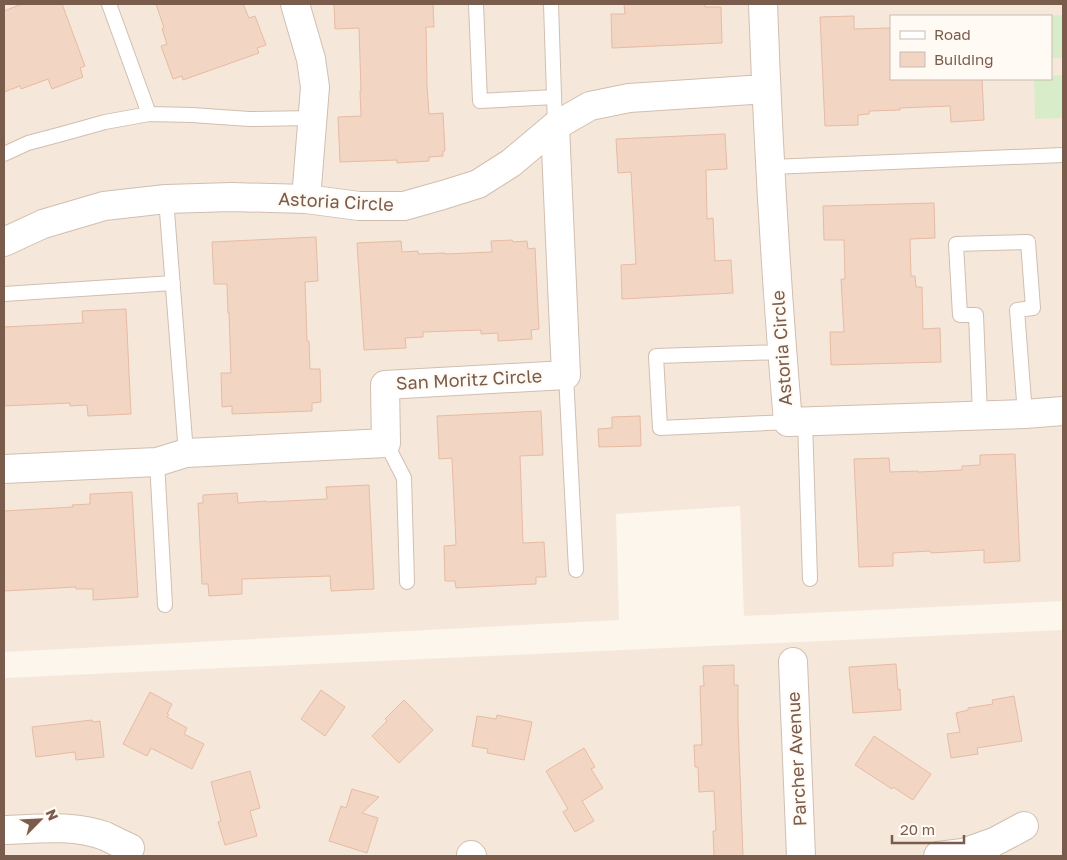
<svg xmlns="http://www.w3.org/2000/svg" width="1067" height="860" viewBox="0 0 1067 860" font-family="'Golos Text',sans-serif">
	<style>
		.residential { fill: #f5e8da; fill-rule: evenodd }
		.green { fill: #d8ecc9 }
		.building { fill: #f3d5c3; stroke: #e6bba3 }
		.lines { fill: none; stroke-linecap: round; stroke-linejoin: round }
		.service-casing { stroke: #d1beb0; stroke-width: 16 }
		.minor-casing { stroke: #d1beb0; stroke-width: 30 }
		.service { stroke: #fff; stroke-width: 14 }
		.minor { stroke: #fff; stroke-width: 28 }
		.labels { text-anchor: middle; stroke-width: 4; stroke-linejoin: round; paint-order: stroke }
		.street-label { font-size: 18px; fill: #7a5c4d; stroke: #fffaf3 }
	</style>
	<rect width="100%" height="100%" fill="#fdf6ec"/>
	<path class="residential" d="M 4,4 L 1063,4 L 1063,601 L 744,616 L 740,506 L 616,514 L 619,620 L 4,652 ZM 891,16 L 1051,16 L 1051,79 L 891,79 Z
		M 1063,630 L 1063,856 L 4,856 L 4,678 Z"/>
	<path class="green" d="M 1063,15 L 1063,58 L 1051,58 L 1051,16 L 1036,16 Z
		M 1063,75 L 1063,118 L 1035,119 L 1034,79 L 1051,79 L 1051,76 Z"/>
	<path class="building" d="M 22,4 L 62,4 L 85,66 L 80,68 L 83,77 L 52,89 L 48,79 L 21,89 L 20,86 L 4,92 L 4,11 Z
		M 156,4 L 243,4 L 249,18 L 255,16 L 266,45 L 257,48 L 259,53 L 183,80 L 182,76 L 173,79 L 161,46 L 167,44 L 162,29 L 164,28 Z
		M 334,4 L 433,4 L 434,27 L 426,27 L 427,85 L 429,114 L 443,113 L 445,151 L 443,151 L 443,156 L 429,157 L 429,161 L 397,163 L 397,160 L 340,162 L 338,117 L 361,116 L 360,91 L 361,91 L 359,28 L 335,29 Z
		M 624,4 L 705,4 L 705,7 L 721,7 L 722,43 L 612,48 L 611,14 L 625,14 Z
		M 854,16 L 854,29 L 891,28 L 891,79 L 982,79 L 984,120 L 951,122 L 950,106 L 900,108 L 900,110 L 869,111 L 869,114 L 858,115 L 858,125 L 825,126 L 820,17 Z
		M 725,134 L 727,169 L 706,170 L 707,219 L 713,218 L 715,261 L 731,260 L 733,293 L 622,299 L 621,265 L 636,264 L 631,172 L 618,173 L 616,139 Z
		M 934,203 L 935,238 L 910,239 L 911,276 L 915,276 L 916,287 L 922,287 L 923,329 L 940,328 L 941,362 L 831,365 L 830,332 L 844,332 L 841,279 L 845,279 L 844,240 L 824,240 L 823,206 Z
		M 316,237 L 318,281 L 305,282 L 307,341 L 309,341 L 310,369 L 320,369 L 321,402 L 312,403 L 312,411 L 232,414 L 232,406 L 222,407 L 221,373 L 231,373 L 229,313 L 228,313 L 227,284 L 214,284 L 212,242 Z
		M 512,240 L 513,242 L 527,241 L 528,249 L 535,248 L 539,329 L 531,330 L 532,339 L 498,341 L 498,333 L 481,334 L 481,330 L 423,332 L 423,337 L 405,338 L 406,348 L 364,350 L 357,243 L 401,241 L 402,252 L 418,251 L 418,254 L 445,253 L 445,254 L 492,252 L 491,241 Z
		M 126,309 L 131,414 L 88,416 L 87,405 L 70,406 L 70,403 L 4,406 L 4,327 L 83,323 L 82,311 Z
		M 541,411 L 543,455 L 520,456 L 521,483 L 523,543 L 544,542 L 546,577 L 536,577 L 536,584 L 456,588 L 455,581 L 445,581 L 444,546 L 456,545 L 452,458 L 439,459 L 437,416 Z
		M 640,416 L 641,446 L 599,447 L 598,429 L 612,428 L 612,417 Z
		M 1015,454 L 1020,561 L 984,563 L 984,550 L 931,553 L 930,551 L 893,553 L 893,566 L 859,567 L 854,459 L 889,458 L 890,472 L 918,471 L 918,472 L 962,470 L 962,466 L 980,465 L 980,455 Z
		M 369,485 L 374,589 L 331,591 L 330,576 L 242,579 L 242,594 L 209,596 L 208,584 L 202,584 L 198,503 L 203,503 L 203,495 L 237,493 L 238,503 L 266,501 L 266,502 L 327,499 L 326,487 Z
		M 132,492 L 138,597 L 93,600 L 93,589 L 76,589 L 76,587 L 4,591 L 4,511 L 73,507 L 72,505 L 90,504 L 90,494 Z
		M 896,664 L 898,690 L 900,689 L 901,710 L 853,713 L 849,667 Z
		M 734,665 L 734,685 L 738,685 L 738,720 L 743,856 L 714,856 L 713,831 L 716,831 L 714,791 L 699,792 L 698,767 L 695,767 L 694,745 L 702,745 L 700,686 L 704,686 L 703,666 Z
		M 321,690 L 345,707 L 325,736 L 301,719 Z
		M 150,692 L 172,704 L 167,714 L 169,715 L 167,717 L 187,728 L 184,734 L 204,744 L 192,769 L 151,748 L 147,756 L 123,744 Z
		M 1014,696 L 1022,741 L 977,748 L 978,754 L 951,758 L 947,734 L 960,732 L 956,713 L 968,710 L 968,708 L 993,704 L 992,700 Z
		M 404,700 L 433,730 L 399,763 L 372,736 L 387,721 L 385,719 Z
		M 497,715 L 532,722 L 524,760 L 487,753 L 488,749 L 472,746 L 477,716 L 496,719 Z
		M 92,720 L 93,722 L 100,721 L 104,757 L 76,760 L 75,752 L 36,757 L 32,727 Z
		M 874,736 L 931,774 L 913,800 L 893,787 L 892,789 L 855,765 Z
		M 584,748 L 595,767 L 591,769 L 603,788 L 582,801 L 594,821 L 575,832 L 563,812 L 568,809 L 546,771 Z
		M 250,771 L 260,808 L 250,811 L 257,836 L 225,845 L 218,822 L 221,821 L 211,782 Z
		M 352,789 L 379,797 L 362,813 L 378,818 L 367,853 L 329,841 L 341,806 L 346,808 Z"/>
	<g class="lines">
		<defs>
			<path id="service" d="M 109,4 L 149,114
				M 476,4 L 480,101 L 554,97
				M 551,4 L 555,126
				M 4,154 L 28,143 L 62,134 L 105,122 L 149,114 L 192,115 L 249,119 L 313,118
				M 771,167 L 1063,155
				M 166,199 L 186,453
				M 4,294 L 173,283
				M 782,352 L 656,356 L 660,428 L 788,422
				M 566,375 L 576,570
				M 980,415 L 976,315 L 960,315 L 956,244 L 1028,242 L 1033,308 L 1017,310 L 1025,414
				M 805,421 L 810,579
				M 386,443 L 404,478 L 407,582
				M 157,462 L 165,605"/>
			<path id="minor" d="M 295,4 L 311,59 L 315,87 L 306,199
				M 763,4 C 768,143 776,283 788,422 L 1025,414 L 1063,411
				M 4,242 L 43,224 L 104,206 L 166,199 L 232,197 L 306,199 L 359,206 L 404,206 L 443,195 L 478,184 L 511,163 L 555,126 L 590,106 L 629,98 L 766,89
				M 4,469 L 157,462 L 186,453 L 386,443 L 385,385 L 566,375 L 555,126
				M 793,662 L 801,856
				M 4,830 C 37,829 72,824 105,836 C 113,840 121,844 130,848
				M 471,855 L 472,856
				M 938,856 L 963,853 L 994,842 L 1024,826"/>
		</defs>
		<use href="#service" class="service-casing"/>
		<use href="#minor" class="minor-casing"/>
		<use href="#service" class="service"/>
		<use href="#minor" class="minor"/>
	</g>
	<g class="labels">
		<g class="street-label">
			<text transform="translate(336 202) rotate(3)" y="6">Astoria Circle</text>
			<text transform="translate(782 348) rotate(-94)" y="6">Astoria Circle</text>
			<text transform="translate(469 380) rotate(-3)" y="6">San Moritz Circle</text>
			<text transform="translate(797 759) rotate(-93)" y="6">Parcher Avenue</text>
		</g>
	</g>
	<rect width="1067" height="860" fill="none" stroke="#7a5c4d" stroke-width="10"/>
	<rect x="890" y="15" width="162" height="65" fill="#fffaf3" stroke="#cabbb1"/>
	<rect x="900" y="31" width="25" height="8" fill="#ffffff" stroke="#cabbb1"/>
	<text x="934" y="40" font-size="15" fill="#7a5c4d">Road</text>
	<rect x="900" y="52" width="25" height="15" fill="#f3d5c3" stroke="#cabbb1"/>
	<text x="934" y="65" font-size="15" fill="#7a5c4d">Building</text>
	<g transform="translate(40 820) rotate(66)" stroke="#fffaf3" stroke-width="4" paint-order="stroke">
	<path d="M0-4L9 19L0 12L-9 19Z" fill="#7a5c4d"/>
	<text y="-8" font-size="14" font-weight="bold" text-anchor="middle" fill="#7a5c4d">N</text>
	</g>
	<path d="M892 835v8h72v-8" fill="none" stroke="#7a5c4d" stroke-width="2.5"/>
	<text x="900" y="835" font-size="15" fill="#7a5c4d" stroke="#fffaf3" stroke-width="4" paint-order="stroke">20 m</text>
</svg>
